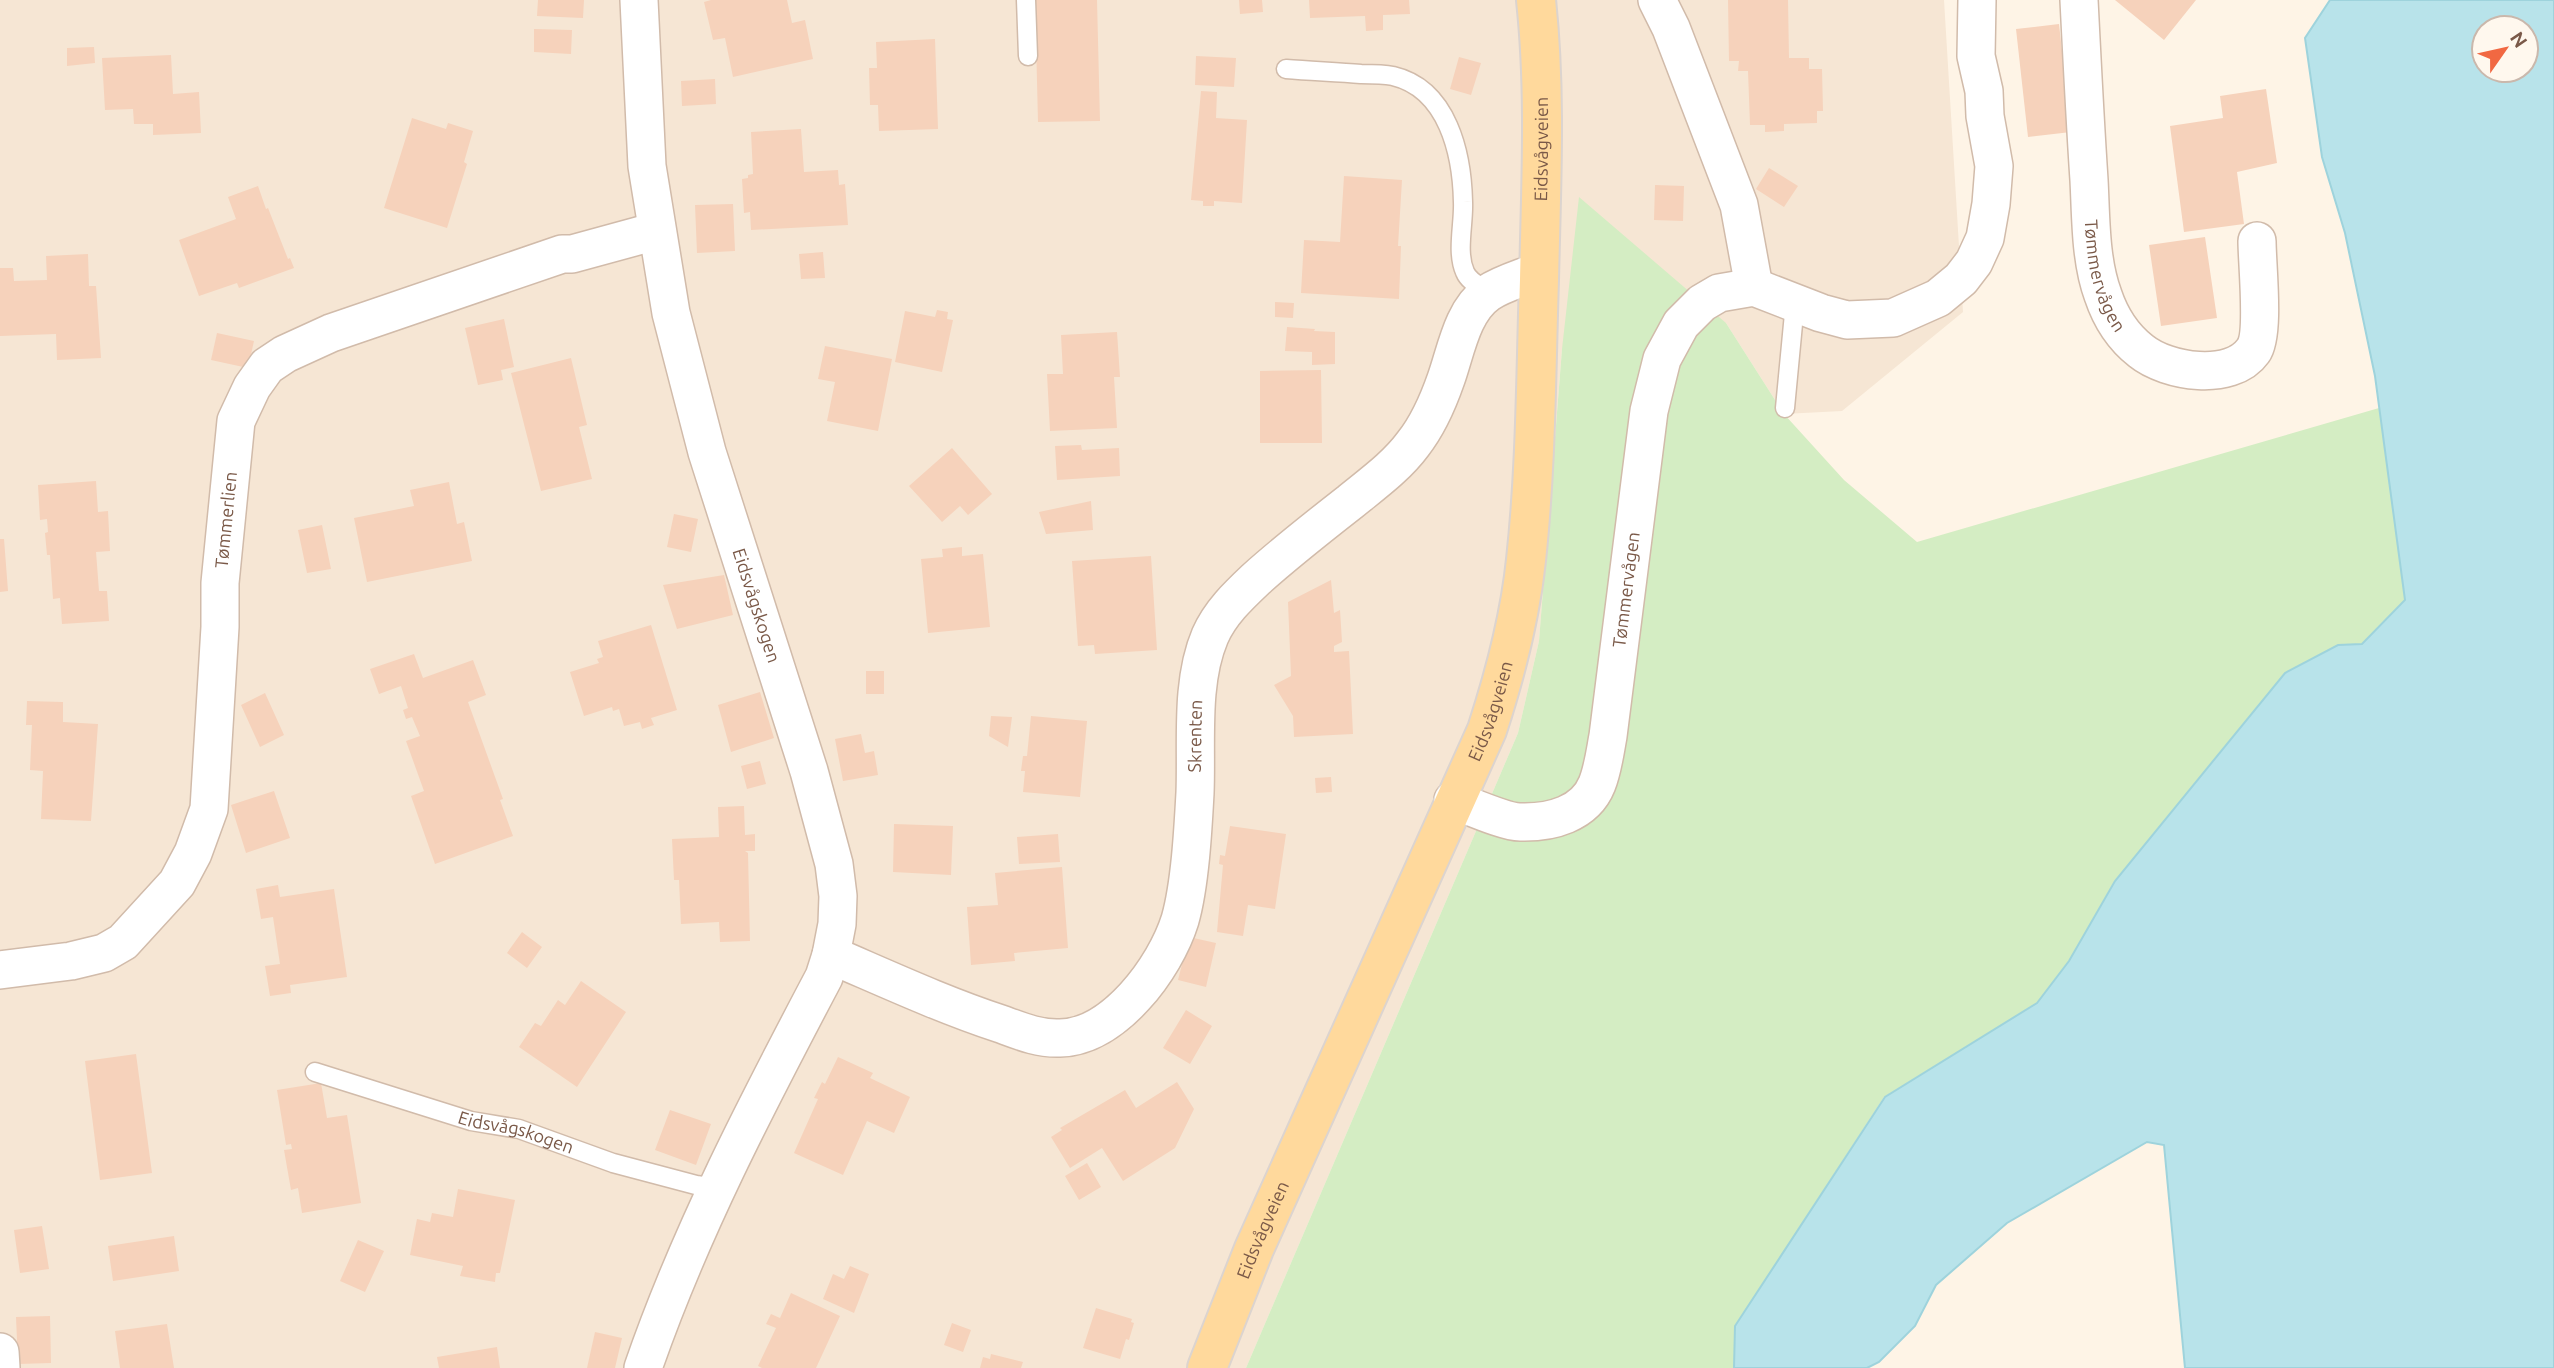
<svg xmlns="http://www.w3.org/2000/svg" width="2554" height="1368" viewBox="0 0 2554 1368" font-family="Ubuntu,sans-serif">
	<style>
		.residential { fill: #f6e6d4 }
		.green { fill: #d4edc3 }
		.water { fill: #b8e3ea; stroke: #9ed3dc; stroke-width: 2; fill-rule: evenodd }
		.building { fill: #f6d2bb }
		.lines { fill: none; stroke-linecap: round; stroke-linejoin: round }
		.service-casing { stroke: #d1bbaa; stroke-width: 21 }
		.minor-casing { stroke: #d1bbaa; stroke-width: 40 }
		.primary-casing { stroke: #dcd4cf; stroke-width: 42 }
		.service { stroke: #fff; stroke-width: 18 }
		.minor { stroke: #fff; stroke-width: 37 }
		.primary { stroke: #ffd99c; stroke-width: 38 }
		.labels { text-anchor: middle; stroke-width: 5; stroke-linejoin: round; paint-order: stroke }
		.street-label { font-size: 18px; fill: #7a5948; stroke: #fff8ee }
	</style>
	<rect width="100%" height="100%" fill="#fef4e6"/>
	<path class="residential" d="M 0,0 L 1944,0 L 1963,312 L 1842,411 L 1784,414 L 1726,323 L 1562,349 L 1539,641 L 1518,733 L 1246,1368 L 0,1368 Z"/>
	<path class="green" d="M 1579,197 L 1726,323 L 1784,414 L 1844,480 L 1917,542 L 2379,408 L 2405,600 L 2362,644 L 2338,645 L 2115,880 L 2069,961 L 2037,1003 L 1884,1097 L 1735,1326 L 1734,1368 L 1246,1368 L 1518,733 L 1539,641 L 1562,349 Z"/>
	<path class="water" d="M 2330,0 L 2554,0 L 2554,1368 L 2185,1368 L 2164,1145 L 2147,1142 L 2007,1223 L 1936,1285 L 1915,1326 L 1879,1362 L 1867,1368 L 1734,1368 L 1735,1326 L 1885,1097 L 2037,1003 L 2069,961 L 2115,881 L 2285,673 L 2338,645 L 2362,644 L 2405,600 L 2375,376 L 2345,233 L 2322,157 L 2305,38 ZM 2484,28 L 2526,28 L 2526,70 L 2484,70 Z"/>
	<path class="building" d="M 538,0 L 584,0 L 583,18 L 537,16 Z
		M 711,0 L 787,0 L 792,23 L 805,20 L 813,59 L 733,77 L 725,38 L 713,40 L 704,2 Z
		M 1035,0 L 1097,0 L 1100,121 L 1038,122 Z
		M 1239,0 L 1262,0 L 1263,12 L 1240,14 Z
		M 1309,0 L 1409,0 L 1410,14 L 1383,15 L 1383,30 L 1366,31 L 1365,16 L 1310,18 Z
		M 1728,0 L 1788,0 L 1789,58 L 1809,58 L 1809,69 L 1822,69 L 1823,111 L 1817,111 L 1817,123 L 1784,124 L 1784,131 L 1765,132 L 1765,125 L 1750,125 L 1748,71 L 1738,71 L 1739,61 L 1729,61 Z
		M 2115,0 L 2196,0 L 2164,40 Z
		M 2059,24 L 2071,132 L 2028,137 L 2016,29 Z
		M 534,29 L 572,30 L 571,54 L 534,52 Z
		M 935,39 L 938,129 L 879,131 L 878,105 L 870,105 L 869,68 L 877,68 L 876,42 Z
		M 94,47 L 95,63 L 67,66 L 67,48 Z
		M 171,55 L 173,94 L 199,92 L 201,133 L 153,135 L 153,124 L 134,124 L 133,109 L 105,110 L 102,58 Z
		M 1196,56 L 1236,58 L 1234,87 L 1195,85 Z
		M 1459,57 L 1481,63 L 1471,95 L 1450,89 Z
		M 715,79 L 716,104 L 682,106 L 681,81 Z
		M 2266,89 L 2277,163 L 2237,172 L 2244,224 L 2184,232 L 2170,126 L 2223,118 L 2220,96 Z
		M 1201,91 L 1217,92 L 1216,118 L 1247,120 L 1242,203 L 1214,201 L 1214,206 L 1203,206 L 1203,201 L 1191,200 Z
		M 412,118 L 446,129 L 448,123 L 473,131 L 464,162 L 467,164 L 447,228 L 384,208 Z
		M 801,129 L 804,172 L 838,170 L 839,185 L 845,184 L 848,225 L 751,230 L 750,212 L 744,213 L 742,179 L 748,178 L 748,175 L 753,174 L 751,132 Z
		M 1769,168 L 1798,186 L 1784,207 L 1756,189 Z
		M 1344,176 L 1402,180 L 1398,246 L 1401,246 L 1399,299 L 1301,293 L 1304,240 L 1340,242 Z
		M 1655,185 L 1684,186 L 1683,221 L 1654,220 Z
		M 258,186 L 266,209 L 268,208 L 288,259 L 290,258 L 294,268 L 239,288 L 237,283 L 199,296 L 179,240 L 236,219 L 228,197 Z
		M 733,204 L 735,251 L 697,253 L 695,205 Z
		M 2205,237 L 2217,318 L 2161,326 L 2149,245 Z
		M 823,252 L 825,278 L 801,279 L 799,254 Z
		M 88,254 L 89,286 L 96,286 L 101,358 L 57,360 L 56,334 L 0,336 L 0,268 L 13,268 L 14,281 L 47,280 L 46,256 Z
		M 1275,302 L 1294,303 L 1293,318 L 1275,317 Z
		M 937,310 L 948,312 L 947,319 L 953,320 L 942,372 L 895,362 L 905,311 L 935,317 Z
		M 504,319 L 514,367 L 501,370 L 503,380 L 478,385 L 465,328 Z
		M 1287,327 L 1315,329 L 1314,331 L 1335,332 L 1335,364 L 1312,365 L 1312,352 L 1285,351 Z
		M 1117,332 L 1120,377 L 1114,377 L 1117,428 L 1050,431 L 1047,374 L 1063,374 L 1061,335 Z
		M 217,333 L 254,341 L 248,368 L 211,360 Z
		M 825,346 L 892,359 L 878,431 L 827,421 L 835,382 L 818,379 Z
		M 571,358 L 587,425 L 579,427 L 592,479 L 541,491 L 511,373 Z
		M 1321,370 L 1322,443 L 1260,443 L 1260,371 Z
		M 1081,445 L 1082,450 L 1119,448 L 1120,476 L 1057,480 L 1055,446 Z
		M 952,448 L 992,494 L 968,515 L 960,506 L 942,522 L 909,486 Z
		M 96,481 L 98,512 L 108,511 L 110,551 L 96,552 L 99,591 L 107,591 L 109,621 L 62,624 L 60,598 L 53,599 L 50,555 L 47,555 L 45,533 L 48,532 L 47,519 L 40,520 L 38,485 Z
		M 449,482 L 457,524 L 464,522 L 472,561 L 367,582 L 354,518 L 414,506 L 410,490 Z
		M 1091,501 L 1093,530 L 1046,534 L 1039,512 Z
		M 674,514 L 698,519 L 691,552 L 667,547 Z
		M 322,525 L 331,569 L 307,573 L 298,530 Z
		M 0,539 L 4,539 L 8,591 L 0,592 Z
		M 962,547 L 962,556 L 983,554 L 990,627 L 928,633 L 921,559 L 943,557 L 942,549 Z
		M 1151,556 L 1157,650 L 1095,654 L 1094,645 L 1078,646 L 1072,561 Z
		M 724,575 L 733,615 L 677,629 L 663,585 Z
		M 1331,580 L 1334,613 L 1340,610 L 1342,642 L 1334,646 L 1334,652 L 1349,651 L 1353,734 L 1294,737 L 1293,716 L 1274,685 L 1291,676 L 1288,602 Z
		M 651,625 L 677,710 L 651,718 L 654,725 L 642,729 L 640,722 L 624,726 L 619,709 L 613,711 L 612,707 L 584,716 L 570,672 L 599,663 L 597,659 L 603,657 L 598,641 Z
		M 414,654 L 423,678 L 473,660 L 486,695 L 468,702 L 503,799 L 500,800 L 513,836 L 435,864 L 411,796 L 424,791 L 406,741 L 420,736 L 412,717 L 406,719 L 403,710 L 408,708 L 401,686 L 379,694 L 370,669 Z
		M 866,671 L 884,671 L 884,694 L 866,694 Z
		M 760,692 L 774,738 L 731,752 L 718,705 Z
		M 265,693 L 284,735 L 260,747 L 241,705 Z
		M 27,701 L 63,702 L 63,722 L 98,724 L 91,821 L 41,819 L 43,771 L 30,770 L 32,725 L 26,725 Z
		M 991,716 L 1012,717 L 1008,747 L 989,736 Z
		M 1031,716 L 1087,721 L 1080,797 L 1023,792 L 1025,771 L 1021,771 L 1023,756 L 1027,756 Z
		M 861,734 L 865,753 L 874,751 L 878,775 L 843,781 L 835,739 Z
		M 760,761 L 766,784 L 747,789 L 741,766 Z
		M 1331,777 L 1332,792 L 1316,793 L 1315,778 Z
		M 274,791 L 290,838 L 246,853 L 231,805 Z
		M 744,806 L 745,835 L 755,834 L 755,851 L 745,851 L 748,853 L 750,941 L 720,942 L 719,922 L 681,924 L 679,880 L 674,880 L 672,839 L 719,837 L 718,807 Z
		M 894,824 L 953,826 L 951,875 L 893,872 Z
		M 1230,826 L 1286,834 L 1275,909 L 1248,905 L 1243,936 L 1217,932 L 1223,865 L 1219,864 L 1220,855 L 1225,856 Z
		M 1058,834 L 1060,862 L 1019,864 L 1017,837 Z
		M 1062,867 L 1068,948 L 1014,953 L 1015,961 L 971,965 L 967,907 L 998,905 L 995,873 Z
		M 278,885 L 280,897 L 334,889 L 347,977 L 290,985 L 291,993 L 270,996 L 265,966 L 280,964 L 273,917 L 261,919 L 256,889 Z
		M 522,932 L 542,947 L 527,968 L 507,953 Z
		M 1189,937 L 1216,943 L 1206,987 L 1178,980 Z
		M 581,981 L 626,1012 L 577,1087 L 519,1047 L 535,1023 L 541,1026 L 558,1000 L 565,1005 Z
		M 1186,1010 L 1212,1026 L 1190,1064 L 1163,1048 Z
		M 136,1054 L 152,1173 L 100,1180 L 85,1061 Z
		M 838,1057 L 873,1073 L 870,1078 L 910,1097 L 894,1133 L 867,1121 L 843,1175 L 794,1153 L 818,1099 L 814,1098 L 822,1082 L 825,1084 Z
		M 1177,1082 L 1194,1109 L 1175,1148 L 1123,1181 L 1102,1148 L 1070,1168 L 1051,1137 L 1062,1130 L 1060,1128 L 1125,1090 L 1136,1108 Z
		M 321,1083 L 327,1118 L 347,1115 L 361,1203 L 302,1213 L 298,1188 L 291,1190 L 284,1150 L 292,1149 L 291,1144 L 286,1145 L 277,1090 Z
		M 670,1110 L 711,1124 L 696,1165 L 655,1150 Z
		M 1087,1163 L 1101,1187 L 1079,1200 L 1065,1176 Z
		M 458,1189 L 515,1200 L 500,1273 L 496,1273 L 495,1282 L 460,1276 L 463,1266 L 410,1255 L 417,1219 L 430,1222 L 432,1213 L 453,1217 Z
		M 42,1226 L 49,1269 L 20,1273 L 14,1230 Z
		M 174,1236 L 179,1271 L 113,1281 L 108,1246 Z
		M 358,1240 L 384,1251 L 365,1292 L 340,1281 Z
		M 850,1266 L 869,1274 L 854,1313 L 823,1299 L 833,1274 L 844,1279 Z
		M 791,1293 L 840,1316 L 816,1368 L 762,1368 L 758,1366 L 776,1328 L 766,1324 L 771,1314 L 780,1318 Z
		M 1096,1308 L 1132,1319 L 1131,1322 L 1134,1323 L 1129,1340 L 1126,1339 L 1120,1359 L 1083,1348 Z
		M 50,1316 L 51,1363 L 18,1364 L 16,1317 Z
		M 952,1323 L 971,1330 L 963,1352 L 944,1345 Z
		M 167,1324 L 174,1368 L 120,1368 L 115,1331 Z
		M 595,1332 L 622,1338 L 615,1368 L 587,1368 Z
		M 497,1347 L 500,1368 L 439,1368 L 437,1357 Z
		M 991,1354 L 1023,1362 L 1021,1368 L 980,1368 L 983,1357 L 990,1359 Z"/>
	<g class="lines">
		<defs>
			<g id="service">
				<path d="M 1026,0 L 1028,56"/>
				<path d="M 1286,69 C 1311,71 1336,72 1361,74 C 1371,74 1383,74 1393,76 C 1448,89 1462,154 1463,202 C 1464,224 1456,252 1465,272 C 1469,282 1480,286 1489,292"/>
				<path d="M 1785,408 L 1795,303"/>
				<path id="s1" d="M 315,1072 L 471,1121 L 519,1129 L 613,1163 L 696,1185 L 717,1188"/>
			</g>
			<g id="minor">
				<path id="s2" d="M 639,0 L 647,166 L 671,313 L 707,452 L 809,771 L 834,864 L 838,896 L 837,924 L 831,955 L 824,977 C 757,1104 690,1232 643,1368"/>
				<path d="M 1657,0 L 1671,28 L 1739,205 L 1754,287"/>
				<path id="s3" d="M 2079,0 C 2082,60 2085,120 2089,180 C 2091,217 2090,260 2103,295 C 2110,316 2123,337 2141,351 C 2167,372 2231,382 2253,351 C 2265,335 2257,264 2257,241"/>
				<path id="s4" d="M 1453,800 C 1470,806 1505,822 1520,822 C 1551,823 1585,814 1597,784 C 1603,769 1605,752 1608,736 L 1649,411 L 1662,359 L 1681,324 L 1702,303 L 1719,293 L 1754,287 L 1821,313 L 1847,320 L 1893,318 L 1938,298 L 1961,279 L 1974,262 L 1985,238 L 1991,204 L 1994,166 L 1985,116 L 1984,91 L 1976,56 L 1977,0"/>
				<path id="s5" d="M 831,955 C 887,979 943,1005 1001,1024 C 1020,1031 1039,1039 1060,1038 C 1114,1037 1165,968 1180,920 C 1190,885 1193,830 1195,793 C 1197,743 1190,683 1210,636 C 1220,613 1238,596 1256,579 C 1286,552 1318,527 1350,502 C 1372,484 1396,467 1413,444 C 1428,425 1438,402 1446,379 C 1456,351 1462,311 1488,293 C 1503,283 1523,278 1539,271"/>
				<path id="s6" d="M 0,970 L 71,961 L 104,953 L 123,942 L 177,883 L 193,853 L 209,809 L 220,627 L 220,583 L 236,421 L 252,387 L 267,366 L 285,354 L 331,333 L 562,254 L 572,254 L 656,231"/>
				<path d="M 0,1352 L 1,1368"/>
			</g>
			<g id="primary">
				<path id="s7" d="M 1207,1368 L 1254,1249 L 1487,730 C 1505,675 1520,618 1526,560 C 1536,468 1536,373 1539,280 C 1541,187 1546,93 1536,0"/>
			</g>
		</defs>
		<use href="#service" class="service-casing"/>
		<use href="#minor" class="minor-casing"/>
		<use href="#primary" class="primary-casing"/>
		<use href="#service" class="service"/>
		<use href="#minor" class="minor"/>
		<use href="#primary" class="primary"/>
	</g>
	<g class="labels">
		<g class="street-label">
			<text dy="6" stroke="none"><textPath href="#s7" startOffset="1283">Eidsvågveien</textPath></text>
			<text dy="6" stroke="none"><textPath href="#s3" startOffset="278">Tømmervågen</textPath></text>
			<text dy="6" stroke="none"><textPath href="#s6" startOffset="578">Tømmerlien</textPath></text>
			<text dy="6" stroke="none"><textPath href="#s4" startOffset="359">Tømmervågen</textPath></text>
			<text dy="6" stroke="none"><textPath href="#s2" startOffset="620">Eidsvågskogen</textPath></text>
			<text dy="6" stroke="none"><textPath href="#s7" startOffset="716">Eidsvågveien</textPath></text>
			<text dy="6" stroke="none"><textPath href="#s5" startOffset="607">Skrenten</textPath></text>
			<text dy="6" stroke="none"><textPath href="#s1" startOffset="210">Eidsvågskogen</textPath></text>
			<text dy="6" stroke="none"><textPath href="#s7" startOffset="149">Eidsvågveien</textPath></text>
		</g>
	</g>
	<g transform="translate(2505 49) rotate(56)"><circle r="33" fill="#fff8ee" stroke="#cab8ac" stroke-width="2"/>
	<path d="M0-5L12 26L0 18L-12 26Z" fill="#f16842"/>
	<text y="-10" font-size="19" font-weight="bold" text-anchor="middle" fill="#7a5948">N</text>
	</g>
</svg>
